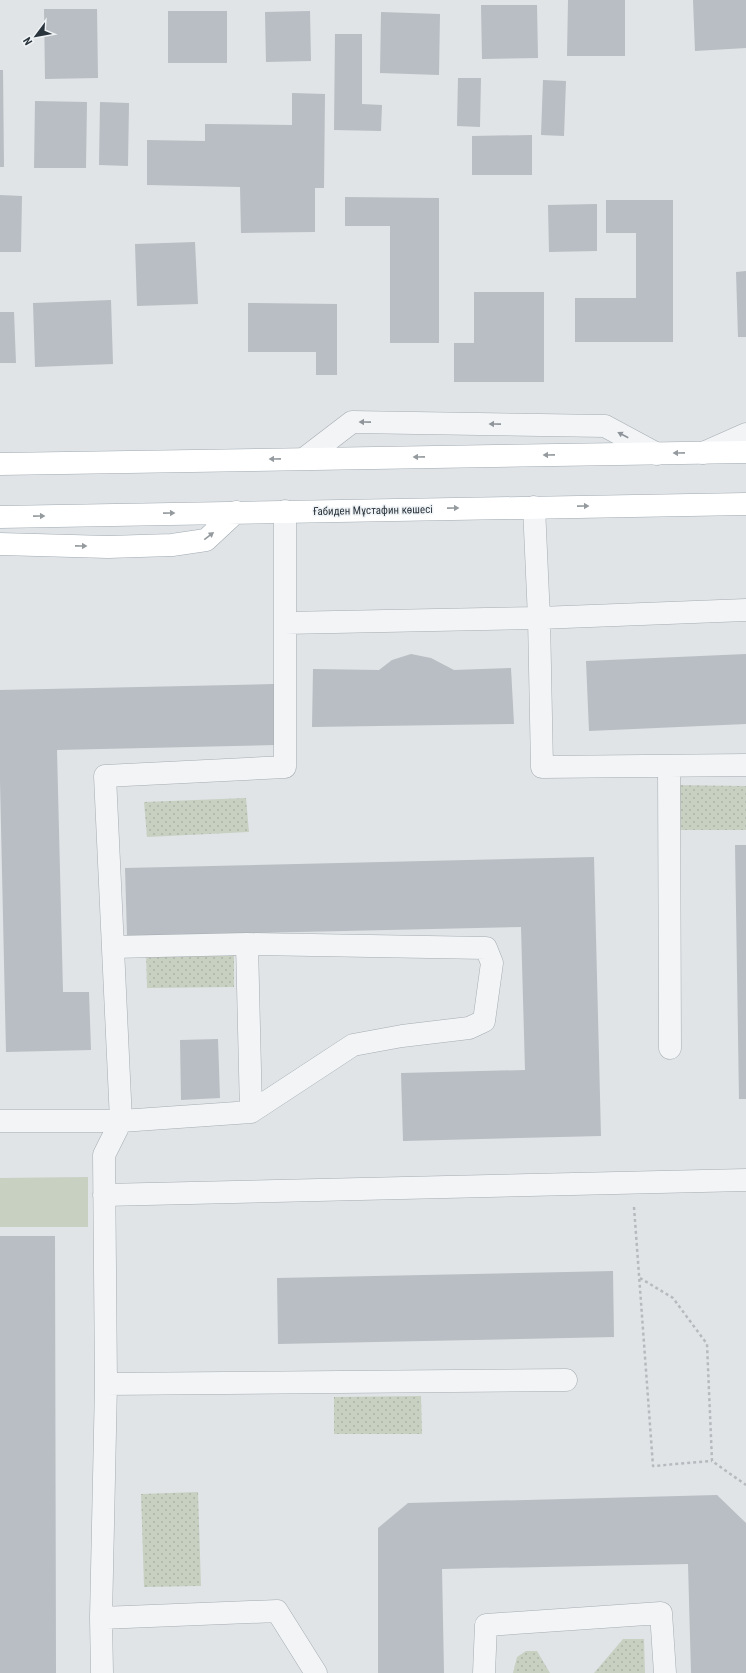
<svg xmlns="http://www.w3.org/2000/svg" width="746" height="1673" viewBox="0 0 746 1673" font-family="'Roboto Condensed',sans-serif">
	<style>
		.grass { fill: #c8d0c2 }
		.park { fill: url(#park-dots) }
		.building { fill: #b8bec3 }
		.lines { fill: none; stroke-linecap: round; stroke-linejoin: round }
		.minor-casing { stroke: #a6acb1; stroke-width: 23 }
		.major-casing { stroke: #a0aab2; stroke-width: 23 }
		.path { stroke: #b6babe; stroke-width: 2.5; stroke-dasharray: 3 3; stroke-linecap: butt }
		.minor { stroke: #f2f4f6; stroke-width: 22 }
		.major { stroke: #fff; stroke-width: 22 }
		.oneway { fill: #8e949a }
		.oneway2 { fill: #949a9e }
		.labels { text-anchor: middle; stroke-width: 3; stroke-linejoin: round; paint-order: stroke }
		.street-label { font-size: 11px; fill: #2a343d; stroke: #eff3f5 }
	</style>
	<defs>
		<pattern id="park-dots" width="8" height="8" patternUnits="userSpaceOnUse"><rect width="8" height="8" fill="#c8d0c2"/><path d="M2 2h.1M6 6h.1" fill="none" stroke="#acb3a8" stroke-width="1.8" stroke-linecap="round"/></pattern>
	</defs>
	<rect width="100%" height="100%" fill="#e0e4e7"/>
	<path class="grass" d="M 88,1177 L 88,1227 L 0,1227 L 0,1178 Z"/>
	<path class="park" d="M 672,785 L 746,786 L 746,830 L 672,830 Z
		M 246,798 L 249,832 L 147,837 L 144,802 Z
		M 234,950 L 234,987 L 147,988 L 146,951 Z
		M 421,1396 L 422,1434 L 334,1434 L 334,1397 Z
		M 198,1492 L 201,1586 L 144,1587 L 141,1494 Z
		M 623,1639 L 644,1639 L 645,1673 L 594,1673 Z
		M 526,1651 L 537,1651 L 550,1673 L 513,1673 L 517,1657 Z"/>
	<path class="building" d="M 568,0 L 625,0 L 625,56 L 567,56 Z
		M 693,0 L 746,0 L 746,48 L 695,51 Z
		M 481,5 L 537,5 L 538,58 L 482,59 Z
		M 44,9 L 97,9 L 98,78 L 45,79 Z
		M 168,11 L 227,11 L 227,63 L 168,63 Z
		M 310,11 L 311,61 L 266,62 L 265,12 Z
		M 381,12 L 440,14 L 439,75 L 380,73 Z
		M 335,34 L 362,34 L 362,104 L 382,105 L 381,131 L 334,130 Z
		M 0,70 L 3,70 L 4,167 L 0,167 Z
		M 458,78 L 481,78 L 480,127 L 457,126 Z
		M 543,80 L 566,81 L 564,136 L 541,135 Z
		M 292,93 L 325,94 L 324,188 L 315,188 L 315,232 L 241,233 L 240,187 L 147,185 L 147,140 L 205,141 L 205,124 L 292,125 Z
		M 35,101 L 87,102 L 86,168 L 34,168 Z
		M 100,102 L 129,103 L 128,166 L 99,165 Z
		M 532,135 L 532,175 L 472,175 L 472,136 Z
		M 0,195 L 22,196 L 21,252 L 0,252 Z
		M 345,197 L 439,198 L 439,343 L 390,343 L 390,226 L 345,226 Z
		M 606,200 L 673,200 L 673,342 L 575,342 L 575,298 L 636,298 L 636,312 L 636,233 L 606,233 Z
		M 597,204 L 597,251 L 549,252 L 548,205 Z
		M 195,242 L 198,304 L 137,306 L 135,244 Z
		M 746,271 L 746,337 L 738,337 L 736,272 Z
		M 474,292 L 544,292 L 544,382 L 454,382 L 454,343 L 474,343 Z
		M 111,300 L 113,364 L 35,367 L 33,303 Z
		M 248,303 L 337,304 L 337,375 L 316,375 L 316,352 L 248,352 Z
		M 0,312 L 14,312 L 16,363 L 0,363 Z
		M 411,654 L 431,658 L 454,670 L 511,668 L 514,724 L 312,727 L 313,669 L 379,670 L 392,660 Z
		M 746,654 L 746,724 L 589,731 L 586,661 Z
		M 274,684 L 276,745 L 57,750 L 63,992 L 89,992 L 91,1050 L 6,1052 L 0,781 L 0,690 Z
		M 735,845 L 746,845 L 746,1099 L 739,1099 Z
		M 594,857 L 601,1136 L 403,1141 L 401,1073 L 525,1070 L 521,927 L 127,936 L 125,868 Z
		M 218,1039 L 220,1098 L 181,1100 L 180,1040 Z
		M 0,1236 L 55,1236 L 56,1673 L 0,1673 Z
		M 613,1271 L 614,1337 L 278,1344 L 277,1278 Z
		M 717,1495 L 746,1523 L 746,1673 L 691,1673 L 688,1564 L 442,1569 L 444,1673 L 378,1673 L 378,1528 L 408,1503 Z"/>
	<g class="lines">
		<defs>
			<path id="minor" d="M 703,453 L 746,434
				M 305,458 L 352,422 L 605,426 L 657,454
				M 534,507 L 539,618 L 542,767 L 746,765
				M 285,623 L 539,618 L 746,610
				M 669,766 L 670,1048
				M 247,944 L 486,948 L 492,963 L 484,1021 L 469,1028 L 402,1036 L 353,1045 L 251,1112
				M 0,1121 L 121,1121 L 105,776 L 285,767 L 285,511
				M 104,1195 L 746,1180
				M 106,1384 L 566,1380
				M 101,1618 L 106,1384 L 104,1155 L 121,1121 L 251,1112 L 247,944 L 113,947
				M 102,1673 L 101,1618 L 277,1611 L 316,1673
				M 484,1673 L 486,1625 L 661,1613 L 665,1673"/>
			<path id="major" d="M 0,464 L 746,452
				M 0,517 L 746,504
				M 0,544 L 108,547 L 172,545 L 206,540 L 236,512"/>
		</defs>
		<use href="#minor" class="minor-casing"/>
		<use href="#major" class="major-casing"/>
		<path class="path" d="M 634,1207 L 653,1466 L 712,1461
			M 640,1278 L 673,1298 L 707,1344 L 712,1461 L 746,1485"/>
		<use href="#minor" class="minor"/>
		<use href="#major" class="major"/>
	</g>
	<defs><path id="oneway-solid" d="M-6-.8H1V-3.2L6.5 0L1 3.2V.8H-6Z"/></defs>
	<g class="oneway">
		<use href="#oneway-solid" transform="translate(365 422) rotate(-179)"/>
		<use href="#oneway-solid" transform="translate(495 424) rotate(-179)"/>
		<use href="#oneway-solid" transform="translate(623 435) rotate(-152)"/>
	</g>
	<g class="oneway2">
		<use href="#oneway-solid" transform="translate(679 453) rotate(179)"/>
		<use href="#oneway-solid" transform="translate(549 455) rotate(179)"/>
		<use href="#oneway-solid" transform="translate(419 457) rotate(179)"/>
		<use href="#oneway-solid" transform="translate(275 459) rotate(179)"/>
		<use href="#oneway-solid" transform="translate(583 506) rotate(-1)"/>
		<use href="#oneway-solid" transform="translate(453 508) rotate(-1)"/>
		<use href="#oneway-solid" transform="translate(169 513) rotate(-1)"/>
		<use href="#oneway-solid" transform="translate(39 516) rotate(-1)"/>
		<use href="#oneway-solid" transform="translate(209 536) rotate(-38)"/>
		<use href="#oneway-solid" transform="translate(81 546) rotate(1)"/>
	</g>
	<g class="labels">
		<g class="street-label">
			<text transform="translate(373 510) rotate(-1)" y="4">Ғабиден Мұстафин көшесі</text>
		</g>
	</g>
	<g transform="translate(36 36) rotate(238)" stroke="#eff3f5" stroke-width="3" paint-order="stroke">
	<path d="M0-3L7 15L0 10L-7 15Z" fill="#2a343d"/>
	<text y="-6" font-size="11" font-weight="bold" text-anchor="middle" fill="#2a343d">N</text>
	</g>
</svg>
